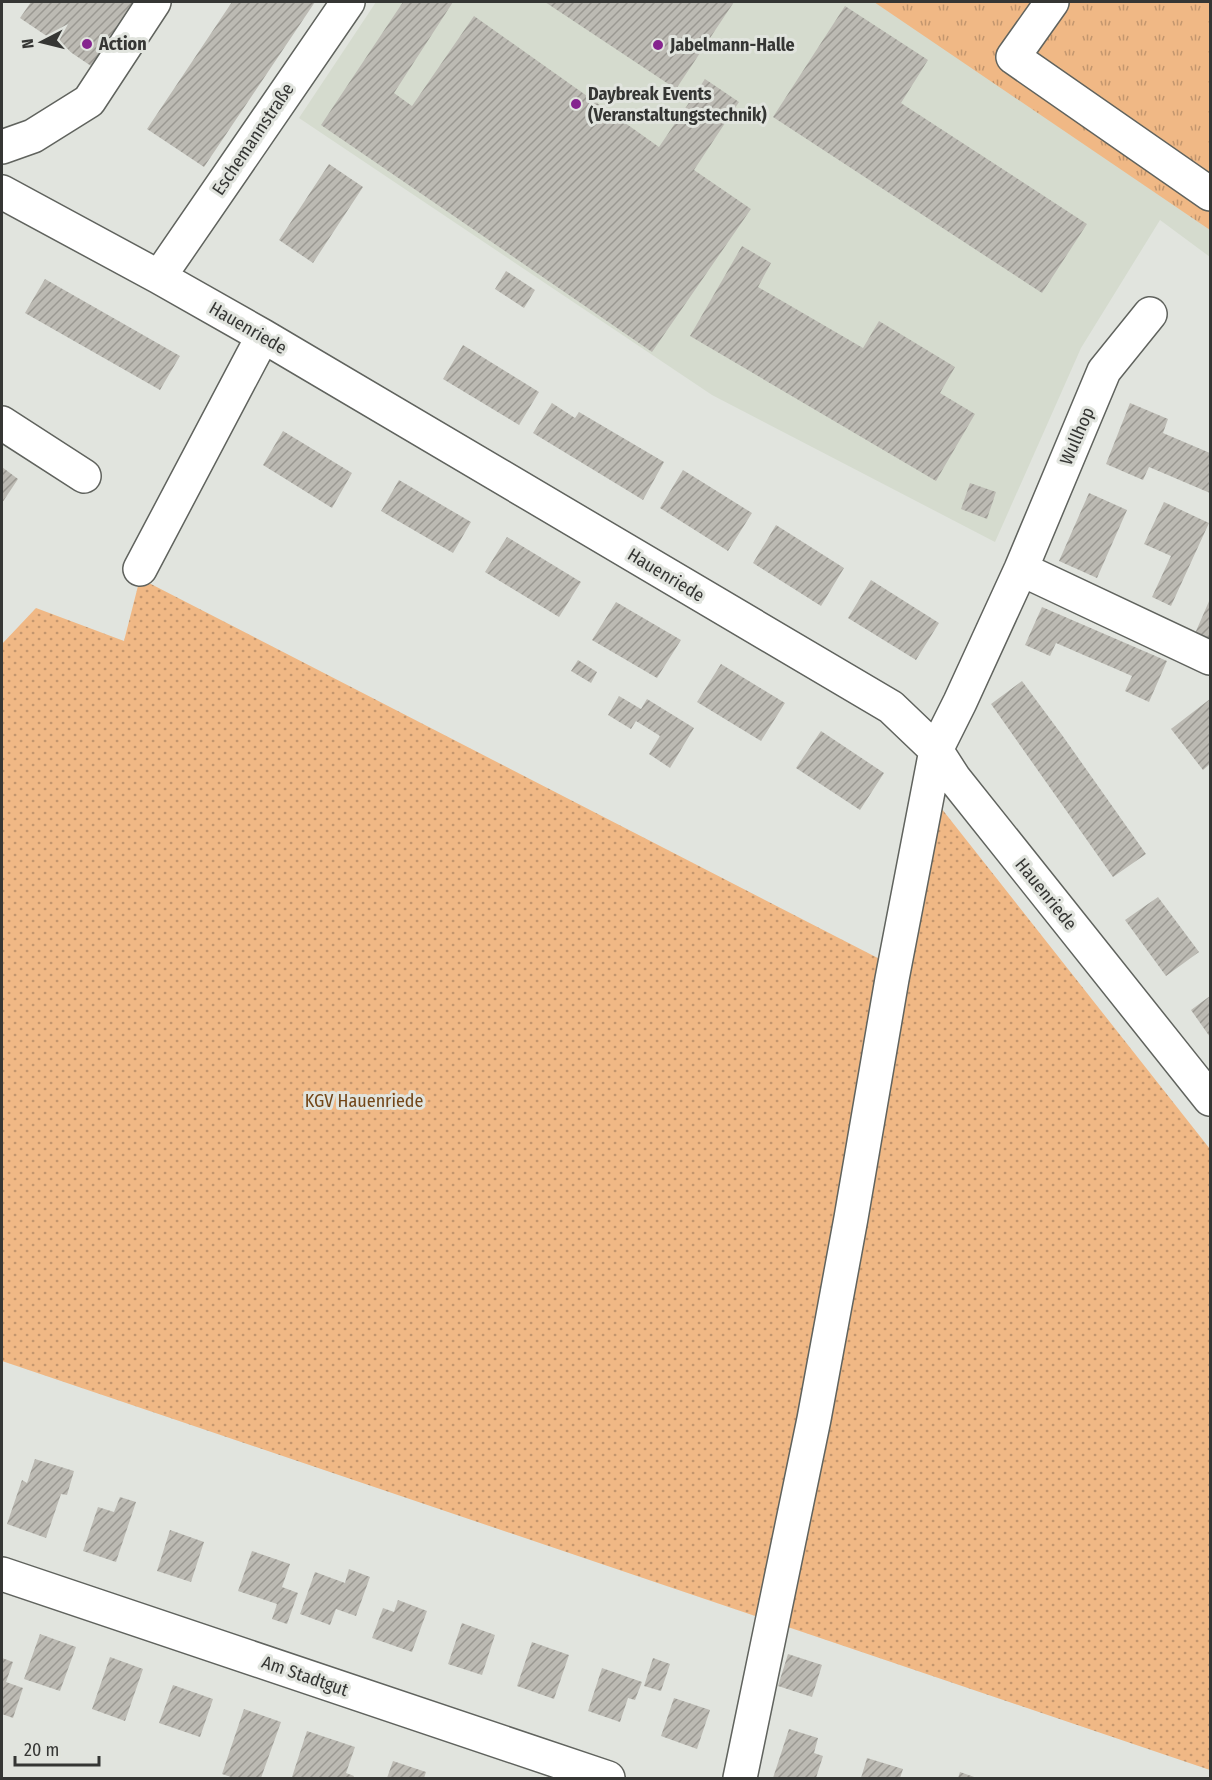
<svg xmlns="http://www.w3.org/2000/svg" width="1212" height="1780" viewBox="0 0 1212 1780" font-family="'Fira Sans Condensed',sans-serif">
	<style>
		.built { fill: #d5dbce }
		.grass { fill: url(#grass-tufts) }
		.park { fill: url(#park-dots) }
		.building { fill: url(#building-hatch) }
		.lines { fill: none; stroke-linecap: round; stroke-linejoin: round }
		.minor-casing { stroke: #60635e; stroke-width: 36 }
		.minor { stroke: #fff; stroke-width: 33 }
		.poi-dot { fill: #85248e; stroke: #e1e4de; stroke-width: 2 }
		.labels { text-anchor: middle; stroke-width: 6; stroke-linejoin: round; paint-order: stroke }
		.poi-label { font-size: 18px; font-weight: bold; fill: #353634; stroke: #e1e4de; text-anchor: start }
		.street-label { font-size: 18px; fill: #353634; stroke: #e1e4de }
		.park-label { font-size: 18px; fill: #724618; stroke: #e1e4de }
	</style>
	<defs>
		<pattern id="grass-tufts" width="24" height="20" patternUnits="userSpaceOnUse" patternTransform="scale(1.5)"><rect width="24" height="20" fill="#f0b885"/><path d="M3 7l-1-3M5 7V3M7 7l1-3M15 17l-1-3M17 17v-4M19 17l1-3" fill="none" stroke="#c3966e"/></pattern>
		<pattern id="park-dots" width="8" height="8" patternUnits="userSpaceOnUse" patternTransform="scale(1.5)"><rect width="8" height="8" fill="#f0b885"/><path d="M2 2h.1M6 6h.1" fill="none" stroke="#c3966e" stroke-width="1.8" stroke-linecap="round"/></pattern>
		<pattern id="building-hatch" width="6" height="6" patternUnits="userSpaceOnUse" patternTransform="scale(1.5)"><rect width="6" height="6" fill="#bcbab3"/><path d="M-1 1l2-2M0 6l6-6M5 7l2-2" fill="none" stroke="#9a9892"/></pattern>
	</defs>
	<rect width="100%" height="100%" fill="#e1e4de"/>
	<path class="built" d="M 376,2 L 1210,2 L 1210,257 L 1160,220 L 1081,348 L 995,542 L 712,395 L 299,118 Z"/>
	<path class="grass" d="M 874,2 L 1210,2 L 1210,230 Z"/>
	<path class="park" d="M 147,582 L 903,971 L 934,799 L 1210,1149 L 1210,1770 L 2,1361 L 2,644 L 36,608 L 124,641 L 138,586 Z"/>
	<path class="building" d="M 31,2 L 144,2 L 97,70 L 20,18 Z
		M 232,2 L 315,2 L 204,167 L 147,129 Z
		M 403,2 L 453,2 L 394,93 L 412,106 L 474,16 L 659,147 L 705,79 L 739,102 L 694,170 L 751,209 L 652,352 L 321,125 Z
		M 545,2 L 734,2 L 676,89 Z
		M 845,6 L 928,60 L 901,103 L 1087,224 L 1042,293 L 773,117 Z
		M 329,164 L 363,187 L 313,263 L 279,240 Z
		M 742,246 L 771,263 L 758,287 L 863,348 L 879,321 L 955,367 L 940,393 L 975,414 L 936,481 L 690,336 Z
		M 506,271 L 535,290 L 524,308 L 495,289 Z
		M 45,279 L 180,356 L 160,390 L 25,313 Z
		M 463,345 L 539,392 L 519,425 L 443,379 Z
		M 552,403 L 575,418 L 579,412 L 664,462 L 643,500 L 533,433 Z
		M 1130,403 L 1168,419 L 1163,433 L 1210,453 L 1210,493 L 1149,467 L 1143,480 L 1106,464 Z
		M 283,431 L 352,473 L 332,508 L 263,465 Z
		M 2,467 L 18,479 L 2,503 Z
		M 683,470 L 752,513 L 728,551 L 660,508 Z
		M 399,480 L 471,522 L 453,553 L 381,511 Z
		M 970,483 L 996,492 L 987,519 L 961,509 Z
		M 1089,493 L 1127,510 L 1097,578 L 1059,561 Z
		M 1164,502 L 1209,523 L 1171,606 L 1152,597 L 1171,556 L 1144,544 Z
		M 776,525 L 844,568 L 821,606 L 753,563 Z
		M 507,537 L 581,582 L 559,617 L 485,572 Z
		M 871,580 L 939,623 L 916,660 L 848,618 Z
		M 1210,599 L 1210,645 L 1193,638 Z
		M 616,602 L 681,640 L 657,678 L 592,640 Z
		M 1042,607 L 1167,661 L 1149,702 L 1125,691 L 1132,676 L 1056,643 L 1050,656 L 1025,645 Z
		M 578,660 L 597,672 L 591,683 L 571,671 Z
		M 721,664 L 785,703 L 761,741 L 697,702 Z
		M 1022,681 L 1062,735 L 1146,854 L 1113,877 L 991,704 Z
		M 619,696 L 641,709 L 647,699 L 694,728 L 670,768 L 649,754 L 660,736 L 636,721 L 631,729 L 608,715 Z
		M 1210,699 L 1210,764 L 1203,770 L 1171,729 Z
		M 821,731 L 884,773 L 860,810 L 796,768 Z
		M 1158,897 L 1199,952 L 1166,976 L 1125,920 Z
		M 1210,996 L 1210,1037 L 1191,1010 Z
		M 35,1459 L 74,1471 L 67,1495 L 61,1494 L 46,1538 L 7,1524 L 22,1480 L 27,1483 Z
		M 120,1497 L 136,1502 L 116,1562 L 83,1551 L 98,1507 L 114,1512 Z
		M 170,1530 L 204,1542 L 191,1582 L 157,1571 Z
		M 252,1551 L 290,1564 L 282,1587 L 298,1593 L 287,1624 L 272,1619 L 277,1604 L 238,1591 Z
		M 349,1569 L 370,1577 L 356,1616 L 336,1609 L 330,1625 L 300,1614 L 315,1572 L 345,1583 Z
		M 398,1600 L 427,1611 L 412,1652 L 372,1638 L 383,1608 L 394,1612 Z
		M 462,1623 L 495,1635 L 482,1675 L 448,1664 Z
		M 40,1634 L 76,1647 L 60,1691 L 24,1679 Z
		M 532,1642 L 569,1655 L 554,1699 L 517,1686 Z
		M 788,1654 L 822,1665 L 812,1697 L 778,1686 Z
		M 110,1657 L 143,1669 L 125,1721 L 92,1709 Z
		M 2,1658 L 13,1662 L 6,1682 L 23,1688 L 13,1718 L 2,1714 Z
		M 653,1658 L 670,1664 L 661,1691 L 644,1686 Z
		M 602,1668 L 642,1682 L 635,1700 L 628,1698 L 620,1722 L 588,1711 Z
		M 173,1685 L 213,1699 L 200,1737 L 159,1723 Z
		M 674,1698 L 710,1710 L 697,1749 L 661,1736 Z
		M 244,1709 L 281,1722 L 261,1778 L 234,1778 L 222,1774 Z
		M 789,1729 L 818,1738 L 814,1753 L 823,1756 L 816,1778 L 773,1778 Z
		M 307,1731 L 355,1747 L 346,1773 L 354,1776 L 353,1778 L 298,1778 L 292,1777 Z
		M 867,1758 L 903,1769 L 900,1778 L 861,1778 Z
		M 393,1761 L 426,1772 L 424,1778 L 387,1778 Z
		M 960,1772 L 977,1778 L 958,1778 Z"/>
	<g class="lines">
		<defs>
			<path id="minor" d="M 1052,2 L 1013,57 L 1210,194
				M 2,147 L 33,136 L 89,101 L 154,2
				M 2,192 L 159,277 L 263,336 L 891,707 L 936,750 L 954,778 L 1210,1099
				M 159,277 L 348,2
				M 2,423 L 84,476
				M 140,569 L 263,336
				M 1021,569 L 1210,658
				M 2,1574 L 608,1778
				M 740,1778 L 814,1419 L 851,1218 L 892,979 L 936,750 L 960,702 L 1021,569 L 1104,371 L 1150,314"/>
		</defs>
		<use href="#minor" class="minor-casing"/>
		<use href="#minor" class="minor"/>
	</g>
	<g class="poi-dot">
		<circle cx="87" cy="44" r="6"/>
		<circle cx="658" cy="45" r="6"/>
		<circle cx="576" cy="104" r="6"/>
	</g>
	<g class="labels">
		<g class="poi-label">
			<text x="99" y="50">Action</text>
			<text x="670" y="51">Jabelmann-Halle</text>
			<text x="588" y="100">Daybreak Events<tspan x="588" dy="21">(Veranstaltungstechnik)</tspan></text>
		</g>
		<g class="street-label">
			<text transform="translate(253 139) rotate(-56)" y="6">Eschemannstraße</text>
			<text transform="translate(248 328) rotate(30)" y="6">Hauenriede</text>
			<text transform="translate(1077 436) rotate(-67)" y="6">Wullhop</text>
			<text transform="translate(666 575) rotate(31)" y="6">Hauenriede</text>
			<text transform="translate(1046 894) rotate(51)" y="6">Hauenriede</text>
			<text transform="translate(305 1676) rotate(19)" y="6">Am Stadtgut</text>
		</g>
		<g class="park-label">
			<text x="364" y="1107">KGV Hauenriede</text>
		</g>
	</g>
	<rect width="1212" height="1780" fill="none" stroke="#353634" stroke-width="6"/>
	<g transform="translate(42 42) rotate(263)" stroke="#e1e4de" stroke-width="4.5" paint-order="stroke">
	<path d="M0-4.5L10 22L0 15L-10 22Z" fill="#353634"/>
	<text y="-9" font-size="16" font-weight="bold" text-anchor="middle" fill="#353634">N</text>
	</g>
	<path d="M15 1756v9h84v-9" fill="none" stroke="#353634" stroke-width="3"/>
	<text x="24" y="1756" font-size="18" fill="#353634" stroke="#e1e4de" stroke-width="4.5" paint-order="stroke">20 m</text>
</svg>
